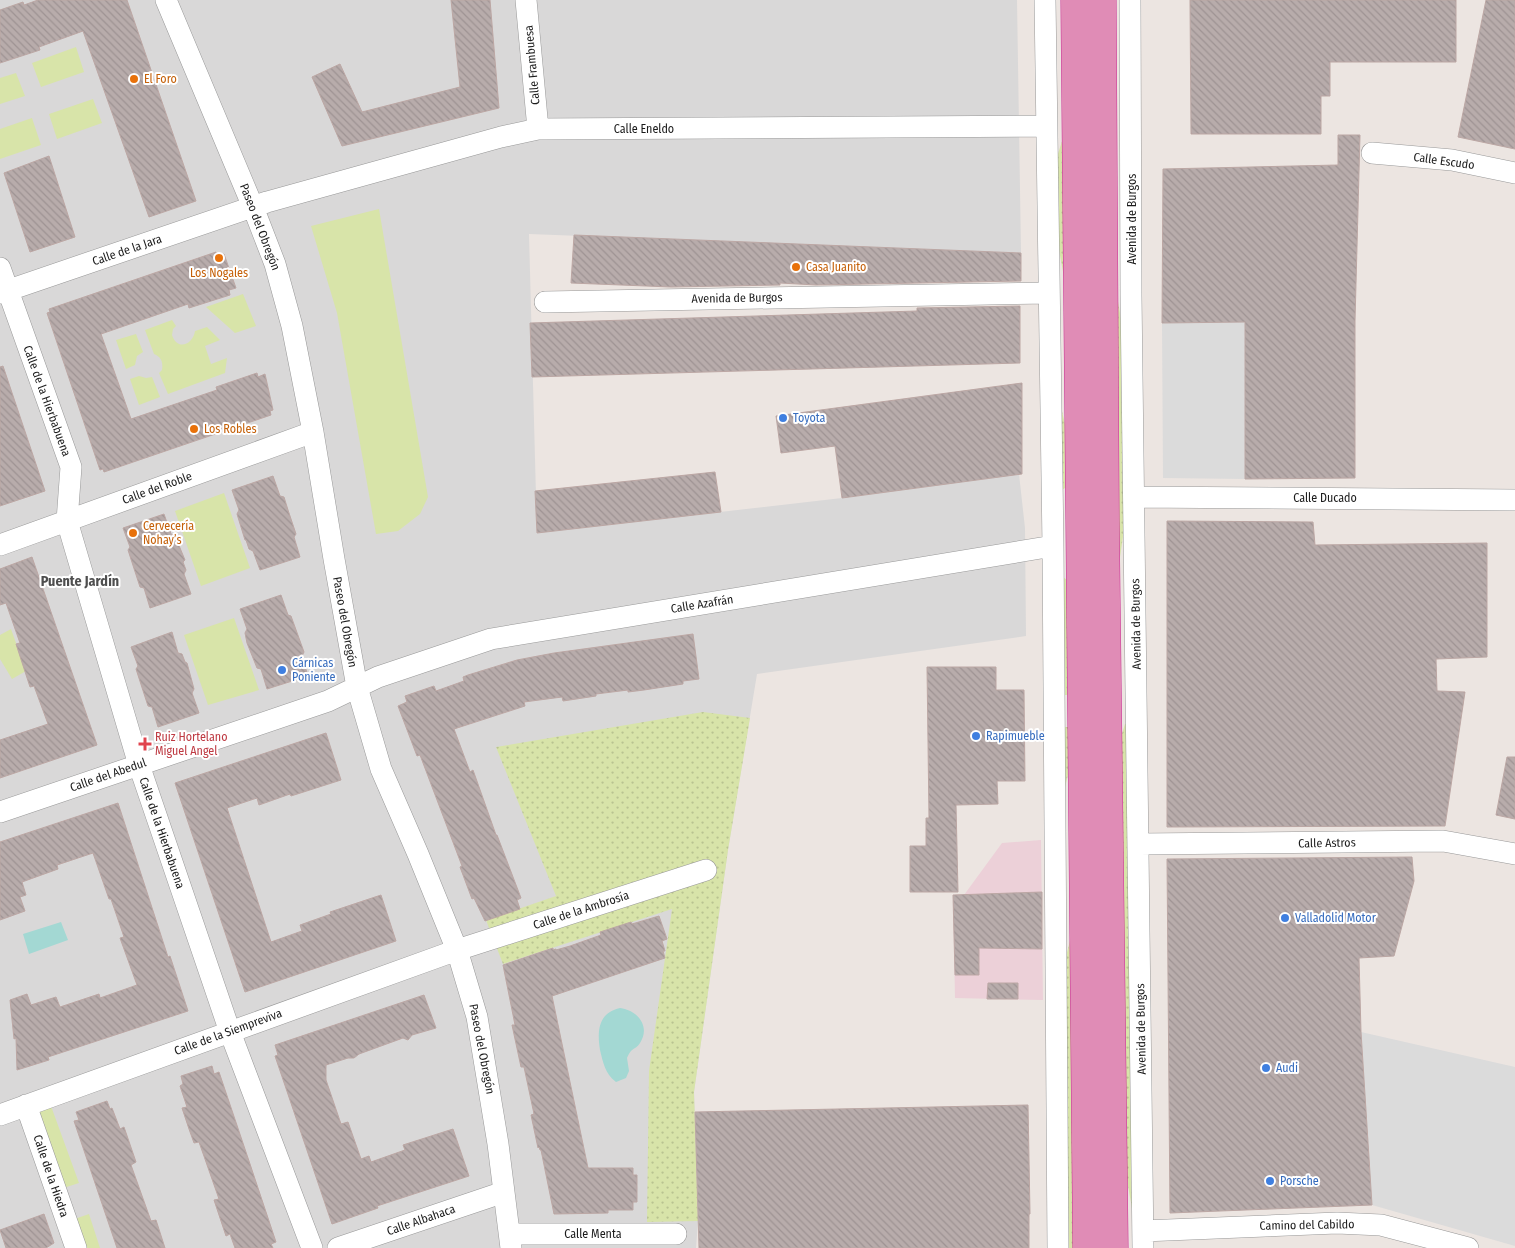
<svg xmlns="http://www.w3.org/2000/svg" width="1515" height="1248" viewBox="0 0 1515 1248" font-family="'Fira Sans Condensed',sans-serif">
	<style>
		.residential { fill: #d9d8d8 }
		.commercial { fill: #ecd0d8 }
		.grass { fill: #d8e4a9 }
		.garden { fill: url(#garden-dots) }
		.parking { fill: #dbdbdb }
		.water { fill: #a3d8d3 }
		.building { fill: url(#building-back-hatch); stroke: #bca7a4 }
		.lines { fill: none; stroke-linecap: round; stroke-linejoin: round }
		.minor-casing { stroke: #989898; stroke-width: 22 }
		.highway-casing { stroke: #ca2e94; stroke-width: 29 }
		.minor { stroke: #fff; stroke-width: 21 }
		.highway { stroke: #e08cb6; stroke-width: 28 }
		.food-dot { fill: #e8710a; stroke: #fff; stroke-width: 2 }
		.shop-dot { fill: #3f7fe0; stroke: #fff; stroke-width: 2 }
		.health-dot { fill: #e0444e; stroke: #fff; stroke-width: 2 }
		.labels { text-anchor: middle; stroke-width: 4; stroke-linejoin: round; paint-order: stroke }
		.street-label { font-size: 12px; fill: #1b1b1b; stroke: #fff }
		.food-label { font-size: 12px; fill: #c56008; stroke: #fff; text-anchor: start }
		.shop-label { font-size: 12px; fill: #366cbe; stroke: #fff; text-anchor: start }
		.health-label { font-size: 12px; fill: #be3a42; stroke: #fff; text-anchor: start }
		.neighbourhood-label { font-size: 14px; font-weight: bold; fill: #4e4e4e; stroke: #fff }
	</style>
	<defs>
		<pattern id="garden-dots" width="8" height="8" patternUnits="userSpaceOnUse" patternTransform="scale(1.25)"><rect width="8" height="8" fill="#d8e4a9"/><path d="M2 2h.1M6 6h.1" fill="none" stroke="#b9c391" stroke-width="1.8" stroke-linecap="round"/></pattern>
		<pattern id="building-back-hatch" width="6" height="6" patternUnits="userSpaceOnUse" patternTransform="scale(1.25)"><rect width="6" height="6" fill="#b8acab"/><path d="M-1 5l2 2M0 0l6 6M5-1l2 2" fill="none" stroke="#9e9393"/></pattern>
	</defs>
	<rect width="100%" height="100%" fill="#ece5e1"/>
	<path class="residential" d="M 0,0 L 1017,0 L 1021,253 L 529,234 L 537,533 L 842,498 L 1019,474 L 1025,528 L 1026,636 L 757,674 L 728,850 L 694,1092 L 698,1221 L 696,1248 L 0,1248 Z"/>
	<path class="commercial" d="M 1041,840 L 1043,1000 L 955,998 L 953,895 L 964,895 L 1002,843 Z"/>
	<path class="grass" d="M 76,47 L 84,72 L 41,87 L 32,63 Z
		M 16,73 L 25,96 L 0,104 L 0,78 Z
		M 93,99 L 102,123 L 57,139 L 49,114 Z
		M 32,118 L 41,145 L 0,159 L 0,129 Z
		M 379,209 L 428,497 L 420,514 L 398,531 L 376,534 L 337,313 L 311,226 Z
		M 243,294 L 256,326 L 235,333 L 206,307 Z
		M 172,320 L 176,326 L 173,329 L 172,335 C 177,351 193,345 195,331 L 207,327 L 220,340 L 205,346 L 211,364 L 227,358 L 225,373 L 168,394 L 159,373 L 162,370 C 163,363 162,357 154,354 L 145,330 Z
		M 136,334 L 143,352 L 137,356 L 135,365 L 126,369 L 116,340 Z
		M 139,376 L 146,378 L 152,377 L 160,397 L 139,405 L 130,379 Z
		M 224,493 L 250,568 L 201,586 L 175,511 Z
		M 234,618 L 259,690 L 208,705 L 184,635 Z
		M 11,629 L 26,671 L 12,679 L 0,659 L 0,635 Z
		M 51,1106 L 79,1183 L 54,1191 L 27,1114 Z
		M 89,1214 L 100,1248 L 72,1248 L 63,1223 Z"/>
	<path class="garden" d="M 1065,132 L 1066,288 L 1054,223 L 1054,166 Z
		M 1115,284 L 1125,342 L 1127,510 L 1116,584 Z
		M 1057,391 L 1067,432 L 1068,486 L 1059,492 Z
		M 1061,576 L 1069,581 L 1071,695 L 1059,695 Z
		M 703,712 L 750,718 L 728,850 L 694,1092 L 698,1221 L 647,1222 L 649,1071 L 672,909 L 503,964 L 486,920 L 556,896 L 496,747 Z
		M 1125,724 L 1129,724 L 1133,1214 L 1124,1163 L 1119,743 Z
		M 1062,727 L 1071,727 L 1072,758 L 1062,800 Z
		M 1072,933 L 1075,1248 L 1067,1248 L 1063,968 Z"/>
	<path class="parking" d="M 1245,322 L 1245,479 L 1163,478 L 1162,323 Z
		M 1361,1032 L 1515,1067 L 1515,1246 L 1372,1205 Z"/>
	<path class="water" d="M 61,922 L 68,940 L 29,954 L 23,934 Z
		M 620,1008 C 637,1010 651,1026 640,1043 C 638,1047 634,1048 631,1051 C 629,1053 628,1056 627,1058 L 629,1071 L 626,1078 L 616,1082 C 605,1074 603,1062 600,1050 C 597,1031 598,1013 620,1008 Z"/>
	<path class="building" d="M 38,0 L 127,0 L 196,201 L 149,217 L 83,31 L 39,47 L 40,50 L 0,63 L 0,10 L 23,2 L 24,5 Z
		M 451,0 L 490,0 L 499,108 L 342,146 L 312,77 L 340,64 L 362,112 L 460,87 Z
		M 1190,0 L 1456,0 L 1456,62 L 1330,62 L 1330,96 L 1321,96 L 1321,134 L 1191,134 Z
		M 1486,0 L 1515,0 L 1515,149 L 1458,137 Z
		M 1338,135 L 1360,135 L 1355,321 L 1355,478 L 1245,479 L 1245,322 L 1162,323 L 1163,169 L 1338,165 Z
		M 49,156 L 75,237 L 30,252 L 4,173 Z
		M 574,235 L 1021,253 L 1021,281 L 816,285 L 780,283 L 780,285 L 671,287 L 571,283 Z
		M 216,252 L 218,256 L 224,254 L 236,288 L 229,290 L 230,295 L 189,308 L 188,304 L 101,334 L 131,419 L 217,390 L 216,387 L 257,373 L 258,377 L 265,374 L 273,410 L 270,411 L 271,415 L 104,472 L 103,469 L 100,470 L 47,313 L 50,312 L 49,309 Z
		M 1020,306 L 1020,363 L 532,377 L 530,323 L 917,311 L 917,308 Z
		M 3,366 L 45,491 L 0,506 L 0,367 Z
		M 1022,383 L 1022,474 L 842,498 L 835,446 L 781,453 L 776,416 Z
		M 715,472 L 721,512 L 537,533 L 535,491 Z
		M 273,476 L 280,496 L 284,497 L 288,510 L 296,534 L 294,537 L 300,557 L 260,570 L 253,551 L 249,549 L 246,540 L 245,540 L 237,514 L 239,510 L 232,490 Z
		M 164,514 L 171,534 L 175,536 L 185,560 L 183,562 L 186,570 L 184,574 L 191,594 L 150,608 L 144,588 L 140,587 L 128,550 L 130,547 L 123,528 Z
		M 1167,521 L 1313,522 L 1315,545 L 1487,543 L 1487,657 L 1436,659 L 1437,691 L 1465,692 L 1445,826 L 1167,827 Z
		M 32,557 L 97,745 L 0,778 L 0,740 L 48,724 L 34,686 L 30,687 L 16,644 L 20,643 L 6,603 L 0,605 L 0,569 Z
		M 281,595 L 288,615 L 291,616 L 304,652 L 302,656 L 308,676 L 267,689 L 261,669 L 257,668 L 247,643 L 245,633 L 247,629 L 240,609 Z
		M 172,632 L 178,653 L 182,654 L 185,662 L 187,663 L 194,689 L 192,693 L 199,713 L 158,727 L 152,707 L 148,706 L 136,669 L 138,666 L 131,647 Z
		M 693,634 L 699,679 L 683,681 L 683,684 L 644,690 L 628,692 L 628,690 L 596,694 L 596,696 L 563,701 L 562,697 L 524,702 L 525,706 L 454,729 L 470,772 L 473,770 L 496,835 L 497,835 L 521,898 L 517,900 L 520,909 L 485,921 L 474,898 L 472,899 L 460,867 L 462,866 L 420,755 L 417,756 L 398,706 L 407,702 L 405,696 L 434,686 L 436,691 L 464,681 L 463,677 L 468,675 L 517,660 L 554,653 Z
		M 927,667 L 996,667 L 996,690 L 1024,690 L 1025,781 L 997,781 L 998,804 L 956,805 L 958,892 L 910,892 L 910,846 L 926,846 L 926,818 L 929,818 Z
		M 326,733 L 341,780 L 291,796 L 290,794 L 259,805 L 257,798 L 227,808 L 271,942 L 302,931 L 300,925 L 331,914 L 330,912 L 381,895 L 396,941 L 245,992 L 175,783 Z
		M 1507,757 L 1515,757 L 1515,819 L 1496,815 Z
		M 118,803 L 168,957 L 170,956 L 188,1011 L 48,1057 L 49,1060 L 17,1070 L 16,1038 L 14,1039 L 10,1000 L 27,994 L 31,1005 L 56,997 L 60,1007 L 99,994 L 100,998 L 137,985 L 120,938 L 124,937 L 111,899 L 109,899 L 93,853 L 57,865 L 58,869 L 22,882 L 26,895 L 20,897 L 25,911 L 0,920 L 0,842 Z
		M 1412,857 L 1414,881 L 1394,956 L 1359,958 L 1361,1032 L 1372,1205 L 1170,1213 L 1167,859 Z
		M 1042,892 L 1042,949 L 979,948 L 979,975 L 955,975 L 953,895 Z
		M 659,916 L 667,939 L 662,941 L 665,951 L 663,951 L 665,958 L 552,996 L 588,1168 L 633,1168 L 633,1175 L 637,1175 L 637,1202 L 633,1202 L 633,1210 L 608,1210 L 608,1213 L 554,1214 L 541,1150 L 540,1150 L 539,1147 L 538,1148 L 531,1115 L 534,1114 L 524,1067 L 521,1067 L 512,1025 L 515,1025 L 503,965 L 553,948 L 553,950 L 556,949 L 556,950 L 570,946 L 601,935 L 600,932 L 631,922 L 632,924 Z
		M 988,983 L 1018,983 L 1018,999 L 987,999 Z
		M 424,995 L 436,1028 L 412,1035 L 408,1040 L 403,1038 L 359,1054 L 354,1058 L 348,1058 L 326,1065 L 326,1080 L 341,1124 L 348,1122 L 361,1159 L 369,1156 L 371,1162 L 405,1150 L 403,1145 L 453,1129 L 469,1176 L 377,1206 L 378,1208 L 332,1224 L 275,1056 L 278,1055 L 275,1045 Z
		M 212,1066 L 214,1074 L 219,1072 L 250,1164 L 276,1242 L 271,1244 L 273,1248 L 235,1248 L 230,1234 L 226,1236 L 214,1200 L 219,1199 L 199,1142 L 194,1143 L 189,1129 L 182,1108 L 187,1107 L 180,1086 L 183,1084 L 181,1076 Z
		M 107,1101 L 110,1109 L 112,1108 L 120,1129 L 124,1127 L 136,1162 L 131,1165 L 151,1221 L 156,1220 L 165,1248 L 117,1248 L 74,1121 L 79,1120 L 76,1112 Z
		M 1028,1105 L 1030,1214 L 1029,1214 L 1029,1248 L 699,1248 L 695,1112 Z
		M 44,1214 L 54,1243 L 46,1248 L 6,1248 L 0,1230 Z"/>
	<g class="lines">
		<defs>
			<path id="minor" d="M 166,0 L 253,207 L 275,264 L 292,326 L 313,432 L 334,559 L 357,687 L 381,769 L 418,854 L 457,950 L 477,1017 L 498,1144 L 511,1248
				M 526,0 L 538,129
				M 1045,0 L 1053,546 L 1058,1248
				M 1130,0 L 1131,295 L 1143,1248
				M 1372,153 L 1452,160 L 1515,173
				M 0,268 L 71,467 L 67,521 L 139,765 L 230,1032 L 312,1248
				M 0,293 L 267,202 L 501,137 L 538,129 L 1046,126
				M 545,302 L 1049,293
				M 1134,497 L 1515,500
				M 0,545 L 313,432
				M 0,812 L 328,701 L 378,677 L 491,639 L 1053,546
				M 1139,844 L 1443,841 L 1515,854
				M 26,1105 L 76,1248
				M 0,1115 L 457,950 L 706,870
				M 1143,1231 L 1337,1223 L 1381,1225 L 1468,1248
				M 510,1234 L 676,1234
				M 338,1248 L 504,1192"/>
			<path id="highway" d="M 1075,0 L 1087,1248
				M 1102,0 L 1105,520 L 1114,1248"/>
		</defs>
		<use href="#minor" class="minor-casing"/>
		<use href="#highway" class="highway-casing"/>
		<use href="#minor" class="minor"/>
		<use href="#highway" class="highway"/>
	</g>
	<g class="food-dot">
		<circle cx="134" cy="79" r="5"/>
		<circle cx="219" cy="258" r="5"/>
		<circle cx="796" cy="267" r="5"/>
		<circle cx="194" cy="429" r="5"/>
		<circle cx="133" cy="533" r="5"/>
	</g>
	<g class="shop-dot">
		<circle cx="783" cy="418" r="5"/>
		<circle cx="282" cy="670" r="5"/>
		<circle cx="976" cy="736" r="5"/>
		<circle cx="1285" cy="918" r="5"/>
		<circle cx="1266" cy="1068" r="5"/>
		<circle cx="1270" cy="1181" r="5"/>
	</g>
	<path class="health-dot" d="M142.5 736.5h5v5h5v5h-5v5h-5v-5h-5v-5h5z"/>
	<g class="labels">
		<g class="street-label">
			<text transform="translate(532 65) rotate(-95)" y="4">Calle Frambuesa</text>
			<text x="644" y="133">Calle Eneldo</text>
			<text transform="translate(1444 161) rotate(8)" y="4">Calle Escudo</text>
			<text transform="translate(1132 219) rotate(-90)" y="4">Avenida de Burgos</text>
			<text transform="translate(260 227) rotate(69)" y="4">Paseo del Obregón</text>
			<text transform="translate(127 250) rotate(-19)" y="4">Calle de la Jara</text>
			<text transform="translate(737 298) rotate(-1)" y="4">Avenida de Burgos</text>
			<text transform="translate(47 401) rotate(70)" y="4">Calle de la Hierbabuena</text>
			<text transform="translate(157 488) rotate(-20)" y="4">Calle del Roble</text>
			<text x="1325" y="502">Calle Ducado</text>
			<text transform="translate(702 604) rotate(-9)" y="4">Calle Azafrán</text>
			<text transform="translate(345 622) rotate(80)" y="4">Paseo del Obregón</text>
			<text transform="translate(1136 624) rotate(-91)" y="4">Avenida de Burgos</text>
			<text transform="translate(108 775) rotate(-19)" y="4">Calle del Abedul</text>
			<text transform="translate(162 833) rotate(71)" y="4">Calle de la Hierbabuena</text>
			<text transform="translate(1327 843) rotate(-1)" y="4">Calle Astros</text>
			<text transform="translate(581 910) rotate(-18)" y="4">Calle de la Ambrosía</text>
			<text transform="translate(1141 1029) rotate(-91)" y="4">Avenida de Burgos</text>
			<text transform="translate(228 1032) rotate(-20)" y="4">Calle de la Siempreviva</text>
			<text transform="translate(482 1049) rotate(79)" y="4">Paseo del Obregón</text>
			<text transform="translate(51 1176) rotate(71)" y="4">Calle de la Hiedra</text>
			<text transform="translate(421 1220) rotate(-19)" y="4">Calle Albahaca</text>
			<text transform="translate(1307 1225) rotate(-1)" y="4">Camino del Cabildo</text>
			<text x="593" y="1238">Calle Menta</text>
		</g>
		<g class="food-label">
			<text x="144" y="83">El Foro</text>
			<text x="806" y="271">Casa Juanito</text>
			<text x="219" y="277" text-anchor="middle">Los Nogales</text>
			<text x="204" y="433">Los Robles</text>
			<text x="143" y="530">Cervecería<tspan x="143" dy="14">Nohay’s</tspan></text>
		</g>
		<g class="shop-label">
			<text x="793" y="422">Toyota</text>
			<text x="292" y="667">Cárnicas<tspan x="292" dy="14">Poniente</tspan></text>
			<text x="986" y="740">Rapimueble</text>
			<text x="1295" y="922">Valladolid Motor</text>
			<text x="1276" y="1072">Audi</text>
			<text x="1280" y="1185">Porsche</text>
		</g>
		<g class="health-label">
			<text x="155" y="741">Ruiz Hortelano<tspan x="155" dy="14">Miguel Angel</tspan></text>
		</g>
		<g class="neighbourhood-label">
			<text x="80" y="586">Puente Jardín</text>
		</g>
	</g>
</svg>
